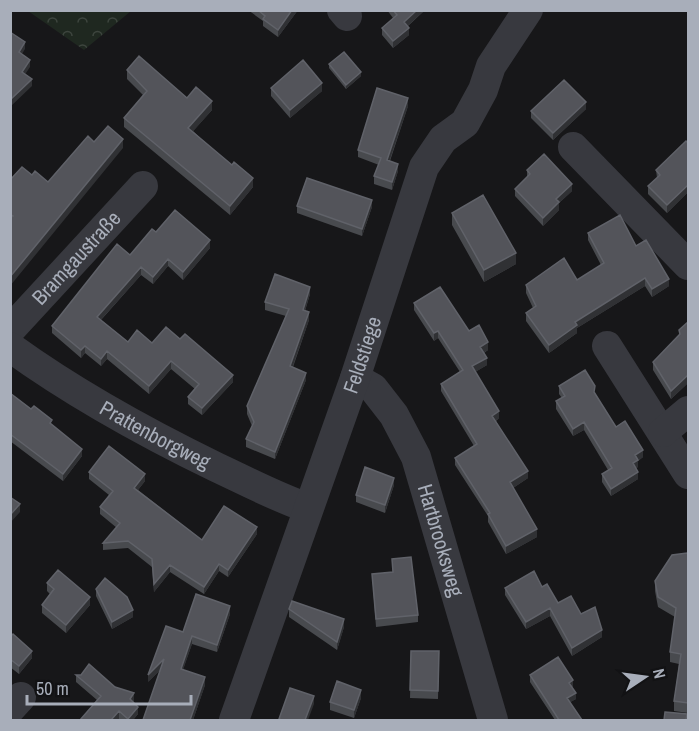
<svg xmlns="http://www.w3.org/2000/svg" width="699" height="731" viewBox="0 0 699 731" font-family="'Archivo Narrow',sans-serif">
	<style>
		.forest { fill: url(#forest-crowns) }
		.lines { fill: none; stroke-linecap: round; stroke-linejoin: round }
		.minor { stroke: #38393f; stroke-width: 30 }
		.wall { fill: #484a4e }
		.shaded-wall { fill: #303134 }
		.building { fill: #53545a; stroke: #606269; stroke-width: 1.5 }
		.labels { text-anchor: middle; stroke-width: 4.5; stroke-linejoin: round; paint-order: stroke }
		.street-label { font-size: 21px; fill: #a8aeba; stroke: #121214 }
	</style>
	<defs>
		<pattern id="forest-crowns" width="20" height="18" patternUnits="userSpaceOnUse" patternTransform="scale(1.5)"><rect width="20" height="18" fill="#1f2820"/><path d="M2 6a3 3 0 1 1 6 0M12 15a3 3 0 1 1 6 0" fill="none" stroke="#3d453e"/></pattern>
	</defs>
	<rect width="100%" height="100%" fill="#171719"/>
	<path class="forest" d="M 28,11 L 131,10 L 131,11 L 84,50 Z"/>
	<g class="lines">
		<g class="minor">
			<path d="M 342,10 L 347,16"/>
			<path d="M 573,147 L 688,265"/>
			<path id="s1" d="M 10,330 L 143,186"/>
			<path d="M 607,346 L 688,474"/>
			<path id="s2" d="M 10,347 C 75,394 144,432 216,467 C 246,481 276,497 308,508"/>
			<path id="s3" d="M 355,378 L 373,388 L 394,415 L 416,457 L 493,720"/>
			<path d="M 663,432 L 688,411"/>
			<path d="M 10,709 L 21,697"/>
			<path id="s4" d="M 234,720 L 355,378 L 424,167 L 443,139 L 465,123 L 483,90 L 491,66 L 528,10"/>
		</g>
	</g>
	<path class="wall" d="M 248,10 L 298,10 L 278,37 L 263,26 L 263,21 Z
		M 387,10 L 425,10 L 408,26 L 409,35 L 393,48 L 382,35 L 382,28 L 393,18 Z
		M 329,64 L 361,76 L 346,89 L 329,68 Z
		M 127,70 L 212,110 L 193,131 L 253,187 L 230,215 L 124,127 L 124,118 L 143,95 L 127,79 Z
		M 271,88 L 322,91 L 290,118 L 271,96 Z
		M 408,106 L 390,161 L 398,171 L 392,190 L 374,184 L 374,176 L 379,165 L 358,157 L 358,150 Z
		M 586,109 L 553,140 L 531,118 L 531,111 Z
		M 688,143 L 688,192 L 667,213 L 648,194 L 648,186 L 657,178 L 656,170 Z
		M 527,170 L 572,191 L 559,203 L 559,210 L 543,226 L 515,196 L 515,189 L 527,177 Z
		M 297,206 L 372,207 L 362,236 L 297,213 Z
		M 452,213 L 516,264 L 484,282 L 452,225 Z
		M 588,233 L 636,246 L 669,286 L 652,297 L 645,286 L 577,328 L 577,333 L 549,353 L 526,321 L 526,313 L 533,308 L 526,293 L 526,285 L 577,280 L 601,265 L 588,240 Z
		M 210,248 L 183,280 L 168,266 L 153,284 L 141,275 L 101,320 L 128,342 L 152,343 L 233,382 L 202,415 L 188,404 L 188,397 L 195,389 L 171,369 L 149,394 L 107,359 L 101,366 L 85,353 L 81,358 L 52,333 L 52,326 L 130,255 Z
		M 310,294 L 305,311 L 309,320 L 293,367 L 306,380 L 275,459 L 246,447 L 246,439 L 252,426 L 247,414 L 247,406 L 286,316 L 265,310 L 265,302 Z
		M 414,303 L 469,331 L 488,350 L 484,353 L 487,365 L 475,372 L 499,418 L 496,421 L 528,478 L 513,488 L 537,537 L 506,554 L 488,522 L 488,516 L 455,465 L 455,458 L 474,446 L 441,391 L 441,384 L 460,372 L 438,338 L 434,341 L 414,310 Z
		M 688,322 L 688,383 L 671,399 L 653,370 L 653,362 L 679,335 L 679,330 Z
		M 559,386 L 595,393 L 616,427 L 643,457 L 638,461 L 638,467 L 636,468 L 638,479 L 611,496 L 602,482 L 602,474 L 608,470 L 584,430 L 573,436 L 556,409 L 556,401 L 562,398 L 559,394 Z
		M 10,393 L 52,425 L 82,456 L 63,481 L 10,441 Z
		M 89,472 L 145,481 L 138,490 L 202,540 L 257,534 L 228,577 L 219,571 L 204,594 L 170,572 L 154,592 L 152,567 L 128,548 L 103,550 L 103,543 L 117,528 L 100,514 L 100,507 L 109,495 L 89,479 Z
		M 394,485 L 385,513 L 356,502 L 356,495 Z
		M 688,554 L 688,713 L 674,711 L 674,701 L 679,664 L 670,662 L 670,652 L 675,617 L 658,607 L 655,591 L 655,581 Z
		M 392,559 L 418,615 L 418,622 L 376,627 L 372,574 L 393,572 Z
		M 47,583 L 90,605 L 66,633 L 42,613 L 42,605 L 50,594 L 47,591 Z
		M 542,587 L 558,603 L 581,614 L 602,637 L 572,656 L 550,616 L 526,629 L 505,595 L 505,588 Z
		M 96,589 L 133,617 L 112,629 L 96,596 Z
		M 289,609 L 344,627 L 337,650 L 289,617 Z
		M 230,614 L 217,652 L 192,644 L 183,669 L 205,685 L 193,720 L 143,720 L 160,670 L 148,682 L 183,632 Z
		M 10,637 L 32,658 L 19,674 L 10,667 Z
		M 411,651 L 439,651 L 438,699 L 410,698 Z
		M 76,675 L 115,687 L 134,701 L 133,702 L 138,714 L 133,720 L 121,720 L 119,719 L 118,720 L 80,720 L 97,700 L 76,682 Z
		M 530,675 L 573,687 L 572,687 L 576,699 L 570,702 L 582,720 L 555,720 L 530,682 Z
		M 361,698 L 354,718 L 330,710 L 330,702 Z"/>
	<path class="shaded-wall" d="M 292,10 L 298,10 L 278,37 L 278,30 Z
		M 417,10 L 425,10 L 404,29 L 404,22 Z
		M 409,28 L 409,35 L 393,48 L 393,41 Z
		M 25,42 L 25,49 L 19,59 L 19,52 Z
		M 30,60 L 30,67 L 22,79 L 22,72 Z
		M 361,72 L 361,76 L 346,89 L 346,85 Z
		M 32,79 L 32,86 L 10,107 L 10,100 Z
		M 322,83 L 322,91 L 290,118 L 290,110 Z
		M 408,98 L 408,106 L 387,168 L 387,160 Z
		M 212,101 L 212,110 L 188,137 L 188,128 Z
		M 586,102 L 586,109 L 553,140 L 553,133 Z
		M 123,139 L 123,148 L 10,286 L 10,277 Z
		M 398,164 L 398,171 L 392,190 L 392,182 Z
		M 253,178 L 253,187 L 230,215 L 230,206 Z
		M 572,184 L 572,191 L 559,203 L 559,210 L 543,226 L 543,218 L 556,199 Z
		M 688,185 L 688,192 L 667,213 L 667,205 Z
		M 372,200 L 372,207 L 362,236 L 362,229 Z
		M 210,240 L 210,248 L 183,280 L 183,272 Z
		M 516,253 L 516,264 L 484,282 L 484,270 Z
		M 168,259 L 168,266 L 153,284 L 153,277 Z
		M 141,267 L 141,275 L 97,324 L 97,317 Z
		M 645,278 L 645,286 L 577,328 L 577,333 L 549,353 L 549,345 L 575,322 Z
		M 669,279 L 669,286 L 652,297 L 652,289 Z
		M 310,287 L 310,294 L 303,317 L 303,310 Z
		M 309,312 L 309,320 L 290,374 L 290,366 Z
		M 438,331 L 438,338 L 434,341 L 434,333 Z
		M 488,342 L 488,350 L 480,355 L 480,347 Z
		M 85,346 L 85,353 L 81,358 L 81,350 Z
		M 107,351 L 107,359 L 101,366 L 101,359 Z
		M 487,358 L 487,365 L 472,374 L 472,366 Z
		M 171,361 L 171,369 L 149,394 L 149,386 Z
		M 306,373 L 306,380 L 275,459 L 275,452 Z
		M 233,375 L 233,382 L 202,415 L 202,408 Z
		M 688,375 L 688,383 L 671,399 L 671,391 Z
		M 499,411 L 499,418 L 492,423 L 492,416 Z
		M 584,422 L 584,430 L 573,436 L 573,429 Z
		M 82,449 L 82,456 L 63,481 L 63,474 Z
		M 643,450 L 643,457 L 638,461 L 638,467 L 633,470 L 633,463 L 635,455 Z
		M 528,471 L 528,478 L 510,490 L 510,482 Z
		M 638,472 L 638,479 L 611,496 L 611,489 Z
		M 145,474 L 145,481 L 134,495 L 134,488 Z
		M 394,478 L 394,485 L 385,513 L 385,505 Z
		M 20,504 L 20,512 L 10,523 L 10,515 Z
		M 257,527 L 257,534 L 228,577 L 228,570 Z
		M 537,529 L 537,537 L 506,554 L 506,546 Z
		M 219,564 L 219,571 L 204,594 L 204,587 Z
		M 170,565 L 170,572 L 154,592 L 154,584 Z
		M 90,597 L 90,605 L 66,633 L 66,625 Z
		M 230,606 L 230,614 L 217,652 L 217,645 Z
		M 550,608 L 550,616 L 526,629 L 526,622 Z
		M 133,610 L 133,617 L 112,629 L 112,622 Z
		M 344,619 L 344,627 L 337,650 L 337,642 Z
		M 602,630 L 602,637 L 572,656 L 572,648 Z
		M 192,636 L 192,644 L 181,676 L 181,669 Z
		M 32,651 L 32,658 L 19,674 L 19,666 Z
		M 164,659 L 164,666 L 148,682 L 148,675 Z
		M 205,677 L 205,685 L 193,720 L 190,720 Z
		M 573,680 L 573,687 L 569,689 L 569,683 Z
		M 361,690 L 361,698 L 354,718 L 354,710 Z
		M 134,693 L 134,701 L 130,707 L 130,699 Z
		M 576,693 L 576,699 L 567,704 L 567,698 Z
		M 314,696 L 314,704 L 308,720 L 305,720 Z
		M 138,707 L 138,714 L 133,720 L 128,720 L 128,719 Z
		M 119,711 L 119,719 L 118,720 L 111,720 Z"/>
	<path class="building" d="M 258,10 L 292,10 L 278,30 L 263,19 L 265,16 Z
		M 393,10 L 417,10 L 404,22 L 409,28 L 393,41 L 382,28 L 397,15 Z
		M 10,32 L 25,42 L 19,52 L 30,60 L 22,72 L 32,79 L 10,100 Z
		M 344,52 L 361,72 L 346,85 L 329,64 Z
		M 139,56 L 187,98 L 196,87 L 212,101 L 188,128 L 232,165 L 234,162 L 253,178 L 230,206 L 124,118 L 147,91 L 127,70 Z
		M 303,60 L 322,83 L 290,110 L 271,88 Z
		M 564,80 L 586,102 L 553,133 L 531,111 Z
		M 377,88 L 408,98 L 387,160 L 398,164 L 392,182 L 374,176 L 381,158 L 358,150 Z
		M 108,126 L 123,139 L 10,277 L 10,218 L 13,216 L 10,214 L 10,180 L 22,167 L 32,175 L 35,171 L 48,182 L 88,136 L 94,142 Z
		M 686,141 L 688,143 L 688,185 L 667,205 L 648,186 L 660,175 L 656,170 Z
		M 544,154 L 572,184 L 556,199 L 559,202 L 543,218 L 515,189 L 530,174 L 527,170 Z
		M 307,178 L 372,200 L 362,229 L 297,206 Z
		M 483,195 L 516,253 L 484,270 L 452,213 Z
		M 175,210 L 210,240 L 183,272 L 168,259 L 153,277 L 141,267 L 97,317 L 128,342 L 137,330 L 152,343 L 166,327 L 180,339 L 185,334 L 233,375 L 202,408 L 188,397 L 199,384 L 171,361 L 149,386 L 107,351 L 101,359 L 85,346 L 81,350 L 52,326 L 117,244 L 130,255 L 152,229 L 156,232 Z
		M 620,215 L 636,246 L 646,240 L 669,279 L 652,289 L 645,278 L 575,322 L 577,325 L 549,345 L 526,313 L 536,306 L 526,285 L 564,258 L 577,280 L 604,263 L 588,233 Z
		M 275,274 L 310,287 L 303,310 L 309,312 L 290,366 L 306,373 L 275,452 L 246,439 L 254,422 L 247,406 L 289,309 L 265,302 Z
		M 440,287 L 469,331 L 479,325 L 488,342 L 480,347 L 487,358 L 472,366 L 499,411 L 492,416 L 528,471 L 510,482 L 537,529 L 506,546 L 488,514 L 490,513 L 455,458 L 477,444 L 441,384 L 463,370 L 438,331 L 434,333 L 414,303 Z
		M 688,322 L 688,375 L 671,391 L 653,362 L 680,334 L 679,330 Z
		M 585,370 L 595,386 L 594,392 L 616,427 L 625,421 L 643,450 L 635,455 L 638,460 L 633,463 L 638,472 L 611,489 L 602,474 L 612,468 L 584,422 L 573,429 L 556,401 L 565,396 L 559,386 Z
		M 10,393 L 31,409 L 34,406 L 52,420 L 50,423 L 82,449 L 63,474 L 10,434 Z
		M 109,446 L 145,474 L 134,488 L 202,540 L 224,506 L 257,527 L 228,570 L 219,564 L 204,587 L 170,565 L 154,584 L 152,559 L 128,541 L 103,543 L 120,523 L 100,507 L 113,491 L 89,472 Z
		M 365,467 L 394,478 L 385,505 L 356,495 Z
		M 10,497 L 20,504 L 10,515 Z
		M 687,553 L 688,554 L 688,703 L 674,701 L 681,654 L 670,652 L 676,608 L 658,597 L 655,581 L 672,555 Z
		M 411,557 L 418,615 L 376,619 L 372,574 L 393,572 L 392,559 Z
		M 58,570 L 90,597 L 66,625 L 42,605 L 54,589 L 47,583 Z
		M 534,571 L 542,587 L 547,584 L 558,603 L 571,596 L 581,614 L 595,607 L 602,630 L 572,648 L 550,608 L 526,622 L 505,588 Z
		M 105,578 L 127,597 L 133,610 L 112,622 L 96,589 Z
		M 196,594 L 230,606 L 217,645 L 192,636 L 181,669 L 205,677 L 190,720 L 143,720 L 164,659 L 148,675 L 166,626 L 183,632 Z
		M 292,601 L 344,619 L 337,642 L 289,609 Z
		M 13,634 L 32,651 L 19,666 L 10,659 L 10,637 Z
		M 411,651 L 439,651 L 438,691 L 410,690 Z
		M 558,657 L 573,680 L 569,683 L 576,693 L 567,698 L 582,720 L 559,720 L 530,675 Z
		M 89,664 L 115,687 L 134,693 L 130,699 L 138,707 L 128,719 L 119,711 L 111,720 L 80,720 L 101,696 L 76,675 L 81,675 Z
		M 337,681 L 361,690 L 354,710 L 330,702 Z
		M 290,688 L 314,696 L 305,720 L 282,720 L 279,719 Z
		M 665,712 L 687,714 L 686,720 L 664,720 Z"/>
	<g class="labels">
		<g class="street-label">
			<text dy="7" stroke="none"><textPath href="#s1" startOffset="98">Bramgaustraße</textPath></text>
			<text dy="7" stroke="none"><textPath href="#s4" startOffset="387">Feldstiege</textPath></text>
			<text dy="7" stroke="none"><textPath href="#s2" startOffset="170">Prattenborgweg</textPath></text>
			<text dy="7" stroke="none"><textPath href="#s3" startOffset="189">Hartbrooksweg</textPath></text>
		</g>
	</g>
	<rect width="699" height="731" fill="none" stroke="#a8aeba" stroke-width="24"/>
	<g transform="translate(645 677) rotate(77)" stroke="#121214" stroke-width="4.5" paint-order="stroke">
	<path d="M0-4.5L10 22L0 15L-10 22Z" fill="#a8aeba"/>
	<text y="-9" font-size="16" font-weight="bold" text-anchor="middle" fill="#a8aeba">N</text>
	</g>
	<path d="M27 695v9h164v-9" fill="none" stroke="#a8aeba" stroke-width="3"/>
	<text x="36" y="695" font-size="18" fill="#a8aeba" stroke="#121214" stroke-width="4.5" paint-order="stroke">50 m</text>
</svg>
